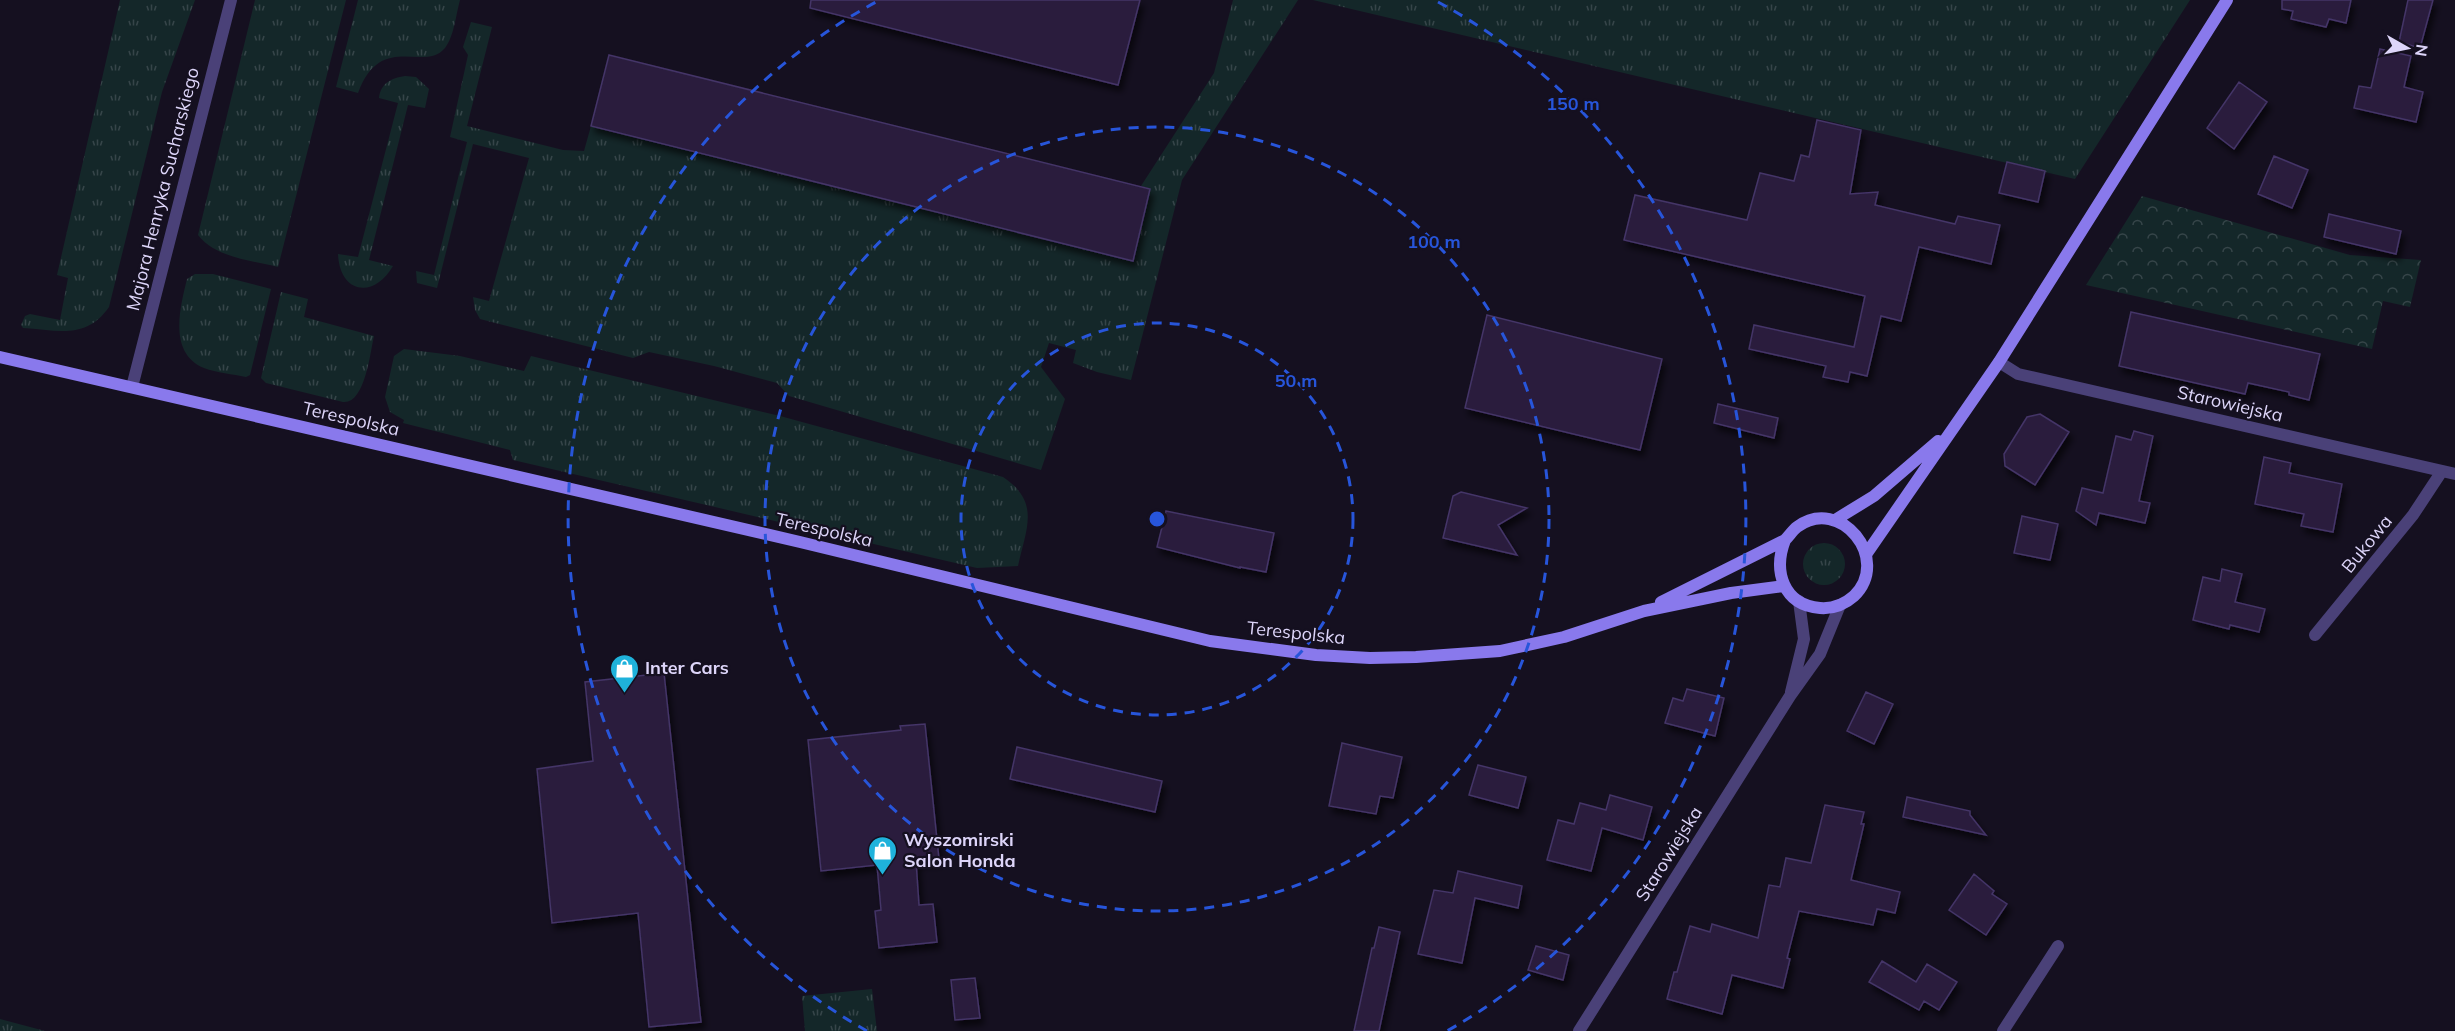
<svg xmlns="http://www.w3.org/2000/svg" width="2455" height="1031" viewBox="0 0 2455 1031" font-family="Mulish,sans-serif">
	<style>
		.grass { fill: url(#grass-tufts) }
		.park { fill: url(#park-crowns) }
		.building { fill: #291f3e; stroke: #443467; stroke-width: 1.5; filter: url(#shadow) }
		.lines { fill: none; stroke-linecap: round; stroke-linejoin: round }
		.street { stroke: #4a4178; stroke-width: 12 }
		.secondary { stroke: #8979ec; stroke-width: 12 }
		.ring { fill: none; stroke: #2755da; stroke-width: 3; stroke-dasharray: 10 8 }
		.labels { text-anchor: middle; stroke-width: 4.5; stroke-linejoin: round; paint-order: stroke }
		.street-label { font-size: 18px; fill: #ddd5f9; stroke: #151020 }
		.poi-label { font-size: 18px; font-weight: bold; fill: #ddd5f9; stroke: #151020; text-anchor: start }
		.centre { fill: #2755da; stroke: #151020; stroke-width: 3 }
		.ring-label { font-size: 18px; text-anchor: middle; font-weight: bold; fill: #2755da; stroke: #151020; stroke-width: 4.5; stroke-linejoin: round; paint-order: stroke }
	</style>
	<defs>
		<pattern id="grass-tufts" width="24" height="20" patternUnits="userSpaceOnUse" patternTransform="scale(1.5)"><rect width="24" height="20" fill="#142729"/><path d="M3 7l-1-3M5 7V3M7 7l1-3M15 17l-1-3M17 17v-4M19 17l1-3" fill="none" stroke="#364549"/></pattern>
		<pattern id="park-crowns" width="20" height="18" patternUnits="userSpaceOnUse" patternTransform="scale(1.5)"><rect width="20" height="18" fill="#142729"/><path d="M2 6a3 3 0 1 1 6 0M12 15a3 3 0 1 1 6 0" fill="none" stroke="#364549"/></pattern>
		<filter id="shadow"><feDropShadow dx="3.5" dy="6" stdDeviation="3" flood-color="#0009"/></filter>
	</defs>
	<rect width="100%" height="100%" fill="#151020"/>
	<path class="grass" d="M 120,0 L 195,0 L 162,92 L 109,307 C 86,340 58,330 23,328 L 21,325 L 25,316 L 30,314 L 60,320 L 68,278 L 57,275 Z
		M 255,0 L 346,0 L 278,267 C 251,260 216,258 198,235 Z
		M 358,0 L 460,0 C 456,14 454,37 445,48 C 424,73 381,31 358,93 L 336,87 Z
		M 1233,0 L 1298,0 L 1182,180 L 1131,380 L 1097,372 L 1073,363 L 1076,350 L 1049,343 L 1041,367 L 1065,399 L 1041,470 L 789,396 L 777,383 L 714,366 L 649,352 L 633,358 L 480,319 L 475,310 L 473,297 L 489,301 L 529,158 L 473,144 L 437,288 L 417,283 L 416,271 L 434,275 L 467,142 L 450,137 L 468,55 L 463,47 L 471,22 L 492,27 L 467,126 L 563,150 L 584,151 L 591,126 L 1133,261 L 1150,189 L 1141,186 L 1214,73 Z
		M 1313,0 L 2190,0 L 2075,179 Z
		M 405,76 L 416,77 L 429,89 L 425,108 L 408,105 L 369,260 L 393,266 C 374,299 340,294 338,254 L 358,257 L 398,103 L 379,98 C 381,83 391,78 405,76 Z
		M 195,274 L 213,274 L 271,289 L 250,375 L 246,377 C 233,374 217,373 204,368 C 168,353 180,308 187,279 Z
		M 281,292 L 308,299 L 304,317 L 374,336 C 370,353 365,404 343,402 L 266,383 L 261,378 Z
		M 404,349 L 460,356 L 524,371 L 531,356 L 780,416 L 1003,477 C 1041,502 1026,529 1018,566 L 977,568 L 513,460 L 510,450 L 403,423 L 404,420 L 390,412 L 385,397 L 394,356 Z
		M1803 564a21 21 0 1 1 42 0a21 21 0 1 1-42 0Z
		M 872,989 L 877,1031 L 805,1031 L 802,996 Z
		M 0,1019 L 45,1031 L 0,1031 Z"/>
	<path class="park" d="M 2142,196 L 2350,255 L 2421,260 L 2410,307 L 2383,301 L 2372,349 L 2086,285 Z"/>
	<path class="building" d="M 811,0 L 1140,0 L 1118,85 L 810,8 Z
		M 2282,0 L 2351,0 L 2346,23 L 2329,19 L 2326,27 L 2291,19 L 2293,11 L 2282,9 Z
		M 2408,0 L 2433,0 L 2420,48 L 2399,42 Z
		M 2380,49 L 2411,56 L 2404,87 L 2423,92 L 2416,122 L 2354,108 L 2359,86 L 2371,88 Z
		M 609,55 L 1150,189 L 1133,261 L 591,126 Z
		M 2239,82 L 2267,102 L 2234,149 L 2207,128 Z
		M 1817,120 L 1861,130 L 1850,194 L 1878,192 L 1875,205 L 1955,224 L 1958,216 L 2000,225 L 1991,264 L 1919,247 L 1901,321 L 1881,316 L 1867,376 L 1850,372 L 1848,382 L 1823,377 L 1826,366 L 1749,349 L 1754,325 L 1854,347 L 1865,296 L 1624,240 L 1635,195 L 1747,220 L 1760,173 L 1794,181 L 1801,155 L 1809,157 Z
		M 2274,156 L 2308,170 L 2292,208 L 2258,194 Z
		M 2007,162 L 2045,171 L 2038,202 L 1999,193 Z
		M 2329,214 L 2401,231 L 2396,254 L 2324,237 Z
		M 2131,312 L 2320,354 L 2309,400 L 2289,395 L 2289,392 L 2248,383 L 2245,394 L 2119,366 Z
		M 1487,315 L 1662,359 L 1640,450 L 1465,408 Z
		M 1718,404 L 1778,418 L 1774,438 L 1714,423 Z
		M 2040,414 L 2069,432 L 2035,485 L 2005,466 L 2004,454 L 2027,417 Z
		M 2134,431 L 2153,436 L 2139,501 L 2150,503 L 2145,523 L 2099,513 L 2096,525 L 2076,511 L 2082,488 L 2103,493 L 2116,436 L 2131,440 Z
		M 2264,457 L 2291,463 L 2289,473 L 2342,484 L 2333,532 L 2301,526 L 2304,514 L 2255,504 Z
		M 1461,492 L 1527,508 L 1498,525 L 1517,555 L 1443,538 L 1453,496 Z
		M 1166,511 L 1274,533 L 1266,572 L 1240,567 L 1240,568 L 1157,547 Z
		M 2022,516 L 2058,524 L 2050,560 L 2014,553 Z
		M 2222,569 L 2242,574 L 2235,602 L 2265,609 L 2259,632 L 2230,625 L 2229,629 L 2193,620 L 2203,577 L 2220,581 Z
		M 664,673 L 701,1022 L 649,1027 L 638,913 L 552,923 L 537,769 L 593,761 L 585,682 Z
		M 1687,689 L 1724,698 L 1715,736 L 1665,723 L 1673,698 L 1683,701 Z
		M 1866,692 L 1893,704 L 1874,744 L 1847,731 Z
		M 925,724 L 939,859 L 916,861 L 919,905 L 933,904 L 937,942 L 879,948 L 875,911 L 881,910 L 877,865 L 821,871 L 808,740 L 901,730 L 900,726 Z
		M 1342,743 L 1402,757 L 1393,798 L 1380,796 L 1376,814 L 1329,806 Z
		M 1017,747 L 1162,781 L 1155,812 L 1010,779 Z
		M 1478,765 L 1526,777 L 1518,808 L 1469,795 Z
		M 1610,795 L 1652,807 L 1643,840 L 1602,828 L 1591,871 L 1547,860 L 1558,820 L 1574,824 L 1580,803 L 1606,810 Z
		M 1907,797 L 1970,811 L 1970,815 L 1986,835 L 1903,817 Z
		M 1825,805 L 1864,812 L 1861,824 L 1864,824 L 1851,880 L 1900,892 L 1895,913 L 1877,909 L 1873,925 L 1799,911 L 1787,958 L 1790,959 L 1783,988 L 1732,975 L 1722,1014 L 1667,999 L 1674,972 L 1677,972 L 1690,926 L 1710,932 L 1712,924 L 1758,938 L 1769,885 L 1780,887 L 1786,858 L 1811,863 Z
		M 1458,871 L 1522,886 L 1518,908 L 1475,898 L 1462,963 L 1418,954 L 1434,890 L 1453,893 Z
		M 1974,874 L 1994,891 L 1992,894 L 2007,904 L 1986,935 L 1949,910 Z
		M 1379,927 L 1400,932 L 1379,1031 L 1354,1031 L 1372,948 L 1374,948 Z
		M 1536,946 L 1569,955 L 1563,980 L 1528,970 Z
		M 1882,961 L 1916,982 L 1927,964 L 1957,982 L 1939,1010 L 1924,1001 L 1919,1010 L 1869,982 Z
		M 975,978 L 980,1018 L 955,1020 L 951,980 Z"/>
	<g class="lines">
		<path class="street" d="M 1999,362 L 2018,374 L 2455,474
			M 132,387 L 231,0
			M 2315,635 L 2413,515 L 2442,471
			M 1791,692 L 1804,639 L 1799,601
			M 1579,1031 L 1790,696 L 1820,654 L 1840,605
			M 2003,1031 L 2058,946"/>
		<path class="secondary" d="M 0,357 L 800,542 L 1210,641 L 1316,655 L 1370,658 L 1416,657 L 1500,651 L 1564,637 L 1644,611 L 1731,593 L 1784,586
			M 1835,520 L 1874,496 L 1938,441
			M 1867,553 L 1999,362 L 2227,0
			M 1661,602 L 1785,540 C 1789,536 1793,530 1797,527 C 1840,495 1892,559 1854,596 C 1845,604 1833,609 1820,608 C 1783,605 1773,571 1785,540"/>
	</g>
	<g class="ring">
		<circle cx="1157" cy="519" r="196"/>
		<circle cx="1157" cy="519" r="392"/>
		<path d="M867 1031A588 588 0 0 1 876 2M1438 2A588 588 0 0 1 1447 1031"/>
	</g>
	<defs>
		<symbol id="shop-pin" viewBox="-11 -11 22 30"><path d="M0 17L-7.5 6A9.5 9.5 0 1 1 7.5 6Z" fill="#1fb2db" stroke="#151020"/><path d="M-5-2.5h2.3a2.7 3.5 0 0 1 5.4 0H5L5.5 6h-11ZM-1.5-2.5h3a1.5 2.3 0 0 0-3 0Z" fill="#fff"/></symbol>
	</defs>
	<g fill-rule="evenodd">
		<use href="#shop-pin" x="608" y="652" width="33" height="45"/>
		<use href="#shop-pin" x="866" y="834" width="33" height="45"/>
	</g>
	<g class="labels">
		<g class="street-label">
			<text transform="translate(163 189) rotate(-76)" y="6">Majora Henryka Sucharskiego</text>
			<text transform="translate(2230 404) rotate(13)" y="6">Starowiejska</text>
			<text transform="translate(351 419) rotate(13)" y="6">Terespolska</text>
			<text transform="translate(824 530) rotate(13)" y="6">Terespolska</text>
			<text transform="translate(2367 544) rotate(-51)" y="6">Bukowa</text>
			<text transform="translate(1296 633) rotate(6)" y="6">Terespolska</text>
			<text transform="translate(1669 854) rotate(-58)" y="6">Starowiejska</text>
		</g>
		<g class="poi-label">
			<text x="645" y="674">Inter Cars</text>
			<text x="904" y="846">Wyszomirski<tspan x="904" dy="21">Salon Honda</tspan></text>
		</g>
	</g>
	<circle cx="1157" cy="519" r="9" class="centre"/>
	<g class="ring-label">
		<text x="1573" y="110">150 m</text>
		<text x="1434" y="248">100 m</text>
		<text x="1296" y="387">50 m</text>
	</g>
	<g transform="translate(2407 48) rotate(99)" stroke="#151020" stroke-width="4.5" paint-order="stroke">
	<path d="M0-4.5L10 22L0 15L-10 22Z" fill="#ddd5f9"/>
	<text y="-9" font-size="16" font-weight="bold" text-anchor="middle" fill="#ddd5f9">N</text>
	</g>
</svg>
